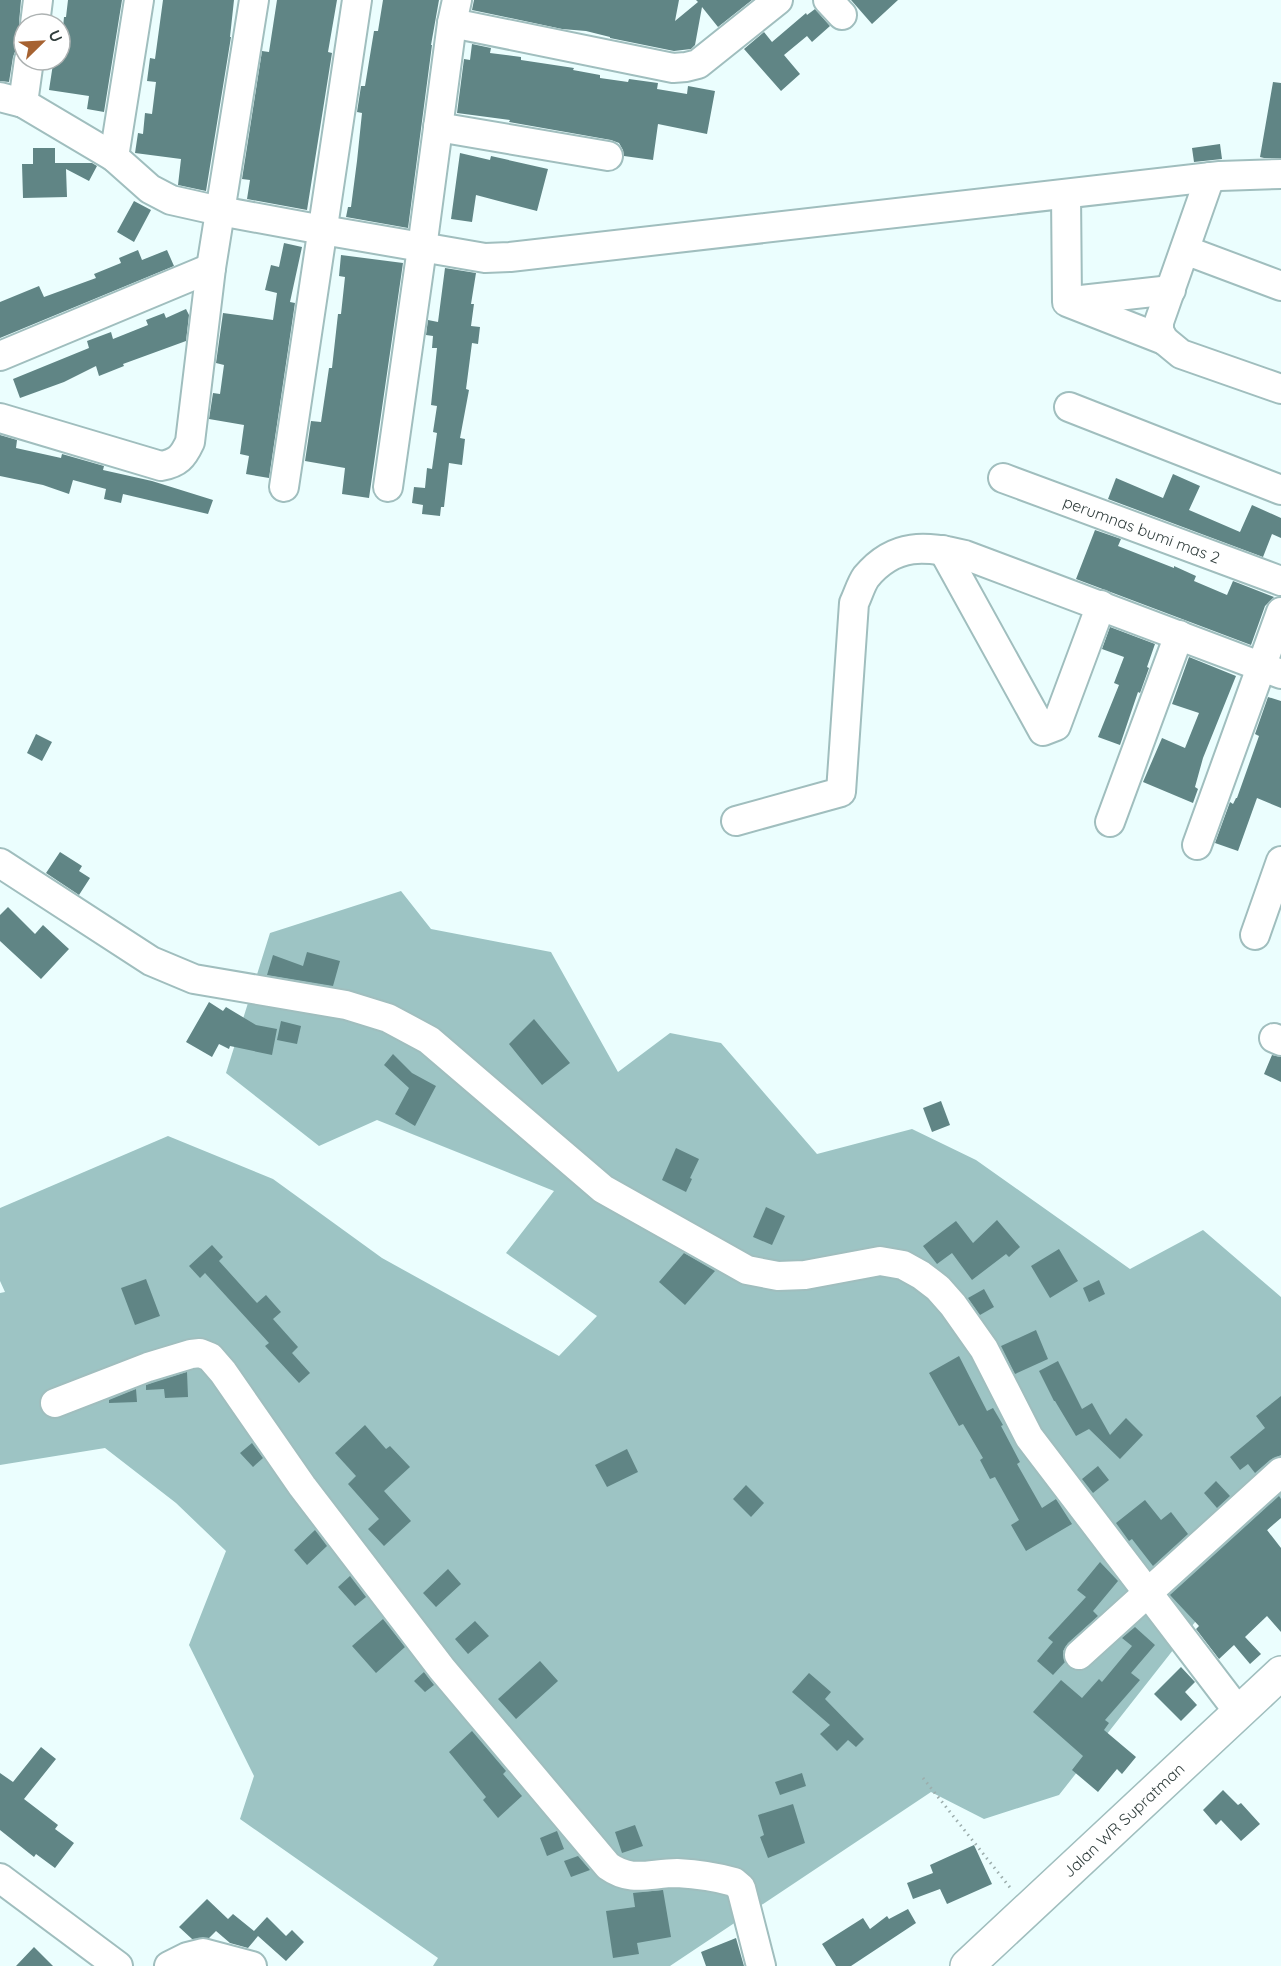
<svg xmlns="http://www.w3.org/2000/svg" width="1281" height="1966" viewBox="0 0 1281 1966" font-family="Quicksand,sans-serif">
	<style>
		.forest { fill: #9dc4c4 }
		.building { fill: #608585 }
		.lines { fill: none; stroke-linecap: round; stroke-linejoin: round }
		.minor-casing { stroke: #a0bebe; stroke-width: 32 }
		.highway-casing { stroke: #a0bebe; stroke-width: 36 }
		.path { stroke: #9cadac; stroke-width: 3; stroke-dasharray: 1.5 4.5; stroke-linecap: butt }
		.minor { stroke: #fff; stroke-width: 28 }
		.highway { stroke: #fff; stroke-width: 33 }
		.labels { text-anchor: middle; stroke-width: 6; stroke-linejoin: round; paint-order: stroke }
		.street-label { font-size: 16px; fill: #323f3e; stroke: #fff }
	</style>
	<rect width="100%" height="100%" fill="#ebfefe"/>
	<path class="forest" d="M 401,891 L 431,929 L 551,952 L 618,1072 L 670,1033 L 721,1043 L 817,1154 L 912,1129 L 976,1160 L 1130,1269 L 1203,1230 L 1281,1297 L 1281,1501 L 1273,1523 L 1059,1795 L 984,1819 L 931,1792 L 670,1966 L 433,1966 L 438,1958 L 240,1819 L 254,1776 L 189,1645 L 226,1551 L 176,1503 L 105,1448 L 0,1465 L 0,1293 L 5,1292 L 0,1281 L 0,1208 L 168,1136 L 273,1179 L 382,1258 L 559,1356 L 597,1316 L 506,1253 L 554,1191 L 377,1120 L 319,1146 L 226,1073 L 270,933 Z"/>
	<path class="building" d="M 0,0 L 21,0 L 19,23 L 20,30 L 24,36 L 24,44 L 16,49 L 13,57 L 9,82 L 0,81 Z
		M 68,0 L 122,0 L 104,112 L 87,109 L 89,96 L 49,90 L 53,64 L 59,65 L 60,60 L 64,17 L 66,17 Z
		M 163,0 L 234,0 L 230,37 L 231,37 L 206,191 L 178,185 L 181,159 L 135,153 L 138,133 L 143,134 L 145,113 L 152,114 L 156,82 L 147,81 L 150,58 L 155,59 Z
		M 277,0 L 337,0 L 328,52 L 332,53 L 307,210 L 247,199 L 250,180 L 242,179 L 262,51 L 269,52 Z
		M 383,0 L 439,0 L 431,45 L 432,45 L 408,228 L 346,217 L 348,207 L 351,207 L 357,161 L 362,113 L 357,112 L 361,86 L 365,86 L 374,31 L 378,31 Z
		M 474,0 L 679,0 L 675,21 L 698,2 L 696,0 L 752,0 L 718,27 L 702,7 L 695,45 L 691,49 L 674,51 L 610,38 L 610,37 L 586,31 L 562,29 L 472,10 Z
		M 851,0 L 898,0 L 872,24 Z
		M 815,9 L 830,26 L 812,42 L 807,36 L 784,55 L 800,74 L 781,91 L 744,49 L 764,32 L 772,42 L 806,13 L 807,15 Z
		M 472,44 L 491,48 L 490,53 L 521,57 L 521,60 L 574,68 L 573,70 L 600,75 L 600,78 L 628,82 L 629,79 L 658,83 L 657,89 L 687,94 L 688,86 L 715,91 L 707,134 L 658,124 L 653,160 L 624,156 L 623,150 L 619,143 L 611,140 L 509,122 L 510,120 L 457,113 L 464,59 L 470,60 Z
		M 1273,82 L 1281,83 L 1281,158 L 1264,158 L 1260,157 Z
		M 1220,144 L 1222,159 L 1194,162 L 1192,148 Z
		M 33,148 L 55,148 L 55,163 L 92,163 L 97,166 L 89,181 L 66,169 L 67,197 L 23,198 L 22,164 L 33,164 Z
		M 460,153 L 490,160 L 491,156 L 548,169 L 537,211 L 476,195 L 472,222 L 451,219 Z
		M 134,201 L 151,210 L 134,242 L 117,232 Z
		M 284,243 L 302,247 L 290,302 L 295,303 L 269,478 L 246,474 L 249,456 L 240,454 L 244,425 L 209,419 L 213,393 L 220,394 L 224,365 L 216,363 L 223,313 L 273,320 L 277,293 L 265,290 L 271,265 L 279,267 Z
		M 138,250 L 142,260 L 167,250 L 174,266 L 0,338 L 0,302 L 39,286 L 44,297 L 96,278 L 94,274 L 121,263 L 119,258 Z
		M 341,255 L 403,263 L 369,498 L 342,494 L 345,468 L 305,461 L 311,421 L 321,422 L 329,368 L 332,368 L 338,314 L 341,314 L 345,277 L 339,276 Z
		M 445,268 L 476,273 L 471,304 L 474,304 L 471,326 L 480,327 L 478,344 L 472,343 L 466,389 L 469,390 L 460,438 L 465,439 L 462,465 L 449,463 L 444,507 L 441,507 L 440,516 L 422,514 L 423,505 L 412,503 L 414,487 L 425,488 L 427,468 L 432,469 L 437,433 L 433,432 L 437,406 L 431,405 L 437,348 L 432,348 L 433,336 L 426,335 L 428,320 L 438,322 Z
		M 186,309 L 189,315 L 186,341 L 123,364 L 124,366 L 99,376 L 96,366 L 64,382 L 20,398 L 13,379 L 89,348 L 87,341 L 111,332 L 113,339 L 148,325 L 146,320 L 164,313 L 166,318 Z
		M 0,435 L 17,440 L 16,448 L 61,458 L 62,454 L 104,466 L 103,470 L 152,481 L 213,500 L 208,514 L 123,494 L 121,503 L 104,499 L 106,489 L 73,480 L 69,494 L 43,485 L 0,476 Z
		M 1173,474 L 1200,486 L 1189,510 L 1240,532 L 1252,505 L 1281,518 L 1281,538 L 1272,534 L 1263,557 L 1108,499 L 1116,478 L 1163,498 Z
		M 1095,530 L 1121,539 L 1118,546 L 1174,568 L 1174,566 L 1196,576 L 1194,581 L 1227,595 L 1233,581 L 1274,597 L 1265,606 L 1251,645 L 1076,579 Z
		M 1110,627 L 1155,644 L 1147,667 L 1149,668 L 1140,693 L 1138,692 L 1120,745 L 1098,737 L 1119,685 L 1114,683 L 1124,657 L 1102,649 Z
		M 1189,657 L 1236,676 L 1203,758 L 1195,787 L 1198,789 L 1193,803 L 1143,782 L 1162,738 L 1185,748 L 1199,713 L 1172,704 Z
		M 1268,697 L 1281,701 L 1281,808 L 1257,798 L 1238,851 L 1215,843 L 1230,802 L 1233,804 L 1236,798 L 1237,798 L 1259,736 L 1255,734 Z
		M 36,734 L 52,742 L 42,761 L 27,753 Z
		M 60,852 L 82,866 L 79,871 L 90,878 L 79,895 L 46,873 Z
		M 8,907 L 35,934 L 43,925 L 69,949 L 41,979 L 0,941 L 0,915 Z
		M 307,952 L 340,961 L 333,986 L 267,975 L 273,955 L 303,966 Z
		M 209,1002 L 223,1011 L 226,1007 L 256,1025 L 277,1029 L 272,1055 L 230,1046 L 229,1049 L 219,1044 L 212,1057 L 186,1042 Z
		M 534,1019 L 570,1063 L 542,1085 L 509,1044 Z
		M 281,1021 L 301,1026 L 297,1044 L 277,1040 Z
		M 393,1054 L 412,1073 L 436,1086 L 415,1126 L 395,1114 L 409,1088 L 384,1065 Z
		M 1272,1055 L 1281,1057 L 1281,1082 L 1264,1074 Z
		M 941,1101 L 950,1125 L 932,1132 L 923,1108 Z
		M 676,1148 L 699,1159 L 690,1178 L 692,1179 L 686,1192 L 662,1180 Z
		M 766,1207 L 785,1216 L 772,1245 L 753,1237 Z
		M 997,1220 L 1020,1247 L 1009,1257 L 1006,1254 L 972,1280 L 952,1253 L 937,1264 L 923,1246 L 956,1221 L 973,1243 Z
		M 212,1245 L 223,1257 L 219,1261 L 257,1303 L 266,1295 L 281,1312 L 273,1319 L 298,1347 L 292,1353 L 310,1373 L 299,1383 L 265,1346 L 269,1343 L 205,1273 L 200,1278 L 189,1266 Z
		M 1059,1249 L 1078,1281 L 1050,1298 L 1031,1266 Z
		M 684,1253 L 715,1271 L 685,1305 L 659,1282 Z
		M 146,1279 L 160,1316 L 135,1325 L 121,1288 Z
		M 1099,1280 L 1105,1294 L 1089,1302 L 1083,1288 Z
		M 984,1289 L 994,1307 L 980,1315 L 968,1298 Z
		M 1036,1330 L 1048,1359 L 1015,1374 L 1001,1346 Z
		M 959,1356 L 987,1411 L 993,1408 L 1003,1425 L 1001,1426 L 1020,1462 L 1017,1464 L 1042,1508 L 1056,1499 L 1072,1524 L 1026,1551 L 1011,1525 L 1019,1520 L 995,1477 L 990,1479 L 980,1460 L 983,1458 L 963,1424 L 959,1426 L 929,1373 Z
		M 1058,1361 L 1082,1409 L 1092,1403 L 1110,1435 L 1126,1418 L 1143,1435 L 1120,1459 L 1089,1429 L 1076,1436 L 1055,1401 L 1054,1401 L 1039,1371 Z
		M 187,1372 L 188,1397 L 165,1398 L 164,1389 L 146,1390 L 146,1385 Z
		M 136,1389 L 137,1402 L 109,1403 L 109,1400 Z
		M 1281,1396 L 1281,1455 L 1270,1460 L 1255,1473 L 1248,1464 L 1240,1470 L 1230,1457 L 1265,1428 L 1256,1416 Z
		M 365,1425 L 386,1449 L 390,1446 L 410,1467 L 384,1491 L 411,1521 L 384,1546 L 368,1529 L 379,1519 L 348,1484 L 356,1476 L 335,1453 Z
		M 252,1443 L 263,1458 L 253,1467 L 240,1453 Z
		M 627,1449 L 638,1472 L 607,1487 L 595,1465 Z
		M 1098,1466 L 1109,1480 L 1093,1493 L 1082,1479 Z
		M 1216,1481 L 1230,1496 L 1217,1508 L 1204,1493 Z
		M 746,1485 L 764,1503 L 751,1517 L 733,1499 Z
		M 1279,1496 L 1281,1499 L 1281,1518 L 1267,1530 L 1281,1548 L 1281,1632 L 1267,1616 L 1245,1637 L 1261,1654 L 1250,1664 L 1234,1645 L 1219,1659 L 1196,1629 L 1199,1626 L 1170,1595 Z
		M 1145,1500 L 1161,1520 L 1171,1512 L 1188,1534 L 1153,1566 L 1132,1539 L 1129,1541 L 1116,1523 Z
		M 315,1530 L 327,1546 L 307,1565 L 294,1550 Z
		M 1100,1562 L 1118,1581 L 1093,1611 L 1098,1616 L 1068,1643 L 1063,1651 L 1065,1662 L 1053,1675 L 1037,1661 L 1053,1642 L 1048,1638 L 1086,1597 L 1077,1590 Z
		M 448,1569 L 461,1584 L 436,1607 L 423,1593 Z
		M 350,1576 L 366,1597 L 355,1606 L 338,1587 Z
		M 383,1619 L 405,1647 L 376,1673 L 352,1646 Z
		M 475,1621 L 489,1636 L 468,1654 L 455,1639 Z
		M 1135,1627 L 1155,1645 L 1131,1673 L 1140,1680 L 1105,1720 L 1109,1723 L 1104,1730 L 1136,1757 L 1122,1774 L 1117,1769 L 1098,1792 L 1072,1770 L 1083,1756 L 1033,1712 L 1061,1680 L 1082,1698 L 1099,1679 L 1102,1682 L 1132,1646 L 1122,1638 Z
		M 540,1661 L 558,1681 L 516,1719 L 498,1699 Z
		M 1181,1667 L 1195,1682 L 1185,1692 L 1197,1705 L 1181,1721 L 1154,1694 Z
		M 424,1672 L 434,1685 L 425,1692 L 414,1681 Z
		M 809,1673 L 831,1692 L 825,1699 L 864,1739 L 856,1747 L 848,1740 L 837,1751 L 820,1734 L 830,1725 L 792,1692 Z
		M 472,1731 L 506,1771 L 503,1774 L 522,1796 L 498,1818 L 483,1800 L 486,1797 L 449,1752 Z
		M 41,1747 L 56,1759 L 24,1799 L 58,1825 L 55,1829 L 74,1843 L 55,1868 L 36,1854 L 34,1857 L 0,1830 L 0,1773 L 13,1782 Z
		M 802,1773 L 806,1786 L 780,1795 L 775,1782 Z
		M 1223,1790 L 1238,1805 L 1241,1803 L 1260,1824 L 1241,1841 L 1221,1820 L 1216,1825 L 1203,1810 Z
		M 793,1804 L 805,1843 L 768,1858 L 760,1837 L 764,1835 L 758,1815 Z
		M 635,1825 L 643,1846 L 622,1853 L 615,1832 Z
		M 557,1831 L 564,1849 L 547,1856 L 540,1838 Z
		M 974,1845 L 992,1884 L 947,1904 L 940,1889 L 913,1899 L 907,1883 L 933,1873 L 930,1865 Z
		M 578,1856 L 590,1870 L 571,1877 L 564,1861 Z
		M 663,1890 L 671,1937 L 637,1943 L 639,1954 L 613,1958 L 606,1911 L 635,1907 L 633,1893 Z
		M 207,1899 L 228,1919 L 233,1914 L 254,1931 L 267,1917 L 286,1936 L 292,1930 L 304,1942 L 286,1961 L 258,1936 L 248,1948 L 230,1943 L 216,1931 L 209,1938 L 192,1939 L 179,1927 Z
		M 908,1909 L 916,1923 L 851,1966 L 836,1966 L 822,1944 L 863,1918 L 870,1929 L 887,1916 L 889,1919 Z
		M 736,1938 L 744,1966 L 706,1966 L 701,1952 Z
		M 34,1947 L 53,1966 L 16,1966 Z"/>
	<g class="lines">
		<defs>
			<g id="minor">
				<path d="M 828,0 L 842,15"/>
				<path d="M 452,23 L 673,68 L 686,67 L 698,64 L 778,0"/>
				<path d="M 35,24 L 38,0"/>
				<path d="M 0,97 L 23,103 L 114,157 L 150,189 L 171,200 L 220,211 L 323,230 L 485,258 L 510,257 L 1220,176 L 1281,174"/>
				<path d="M 23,103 L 29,60"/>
				<path d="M 438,127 L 608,156"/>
				<path d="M 114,157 L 139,0"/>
				<path d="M 1210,177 L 1159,322 L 1159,331 L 1164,340 L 1181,354 L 1281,389"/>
				<path d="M 1066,194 L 1067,302 L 1164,340"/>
				<path d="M 1185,250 L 1281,286"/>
				<path d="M 1072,301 L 1171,290"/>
				<path d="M 0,356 L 211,268"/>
				<path d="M 1069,407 L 1281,490"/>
				<path d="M 0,418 L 161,466 C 178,463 183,457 190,442 L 211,268 L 254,0"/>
				<path id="s1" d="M 1003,478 L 1281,581"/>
				<path d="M 284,487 L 357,0"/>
				<path d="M 388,487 L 422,248 L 452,23 L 457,0"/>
				<path d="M 943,550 L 1043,731 L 1056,726 L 1101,605"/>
				<path d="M 736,821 L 841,792 L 854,603 C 858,595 861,584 866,577 C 895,542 926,546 965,555 L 1281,674"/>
				<path d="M 1110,822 L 1179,635"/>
				<path d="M 1197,845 L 1281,612"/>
				<path d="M 0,863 L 151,961 L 194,979 L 346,1005 L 388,1018 L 429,1040 L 603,1189 L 747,1270 L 778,1276 L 805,1275 L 880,1261 L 903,1265 L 921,1275 L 938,1288 L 953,1305 L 984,1349 L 1029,1437 L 1238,1711"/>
				<path d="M 1255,935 L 1281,861"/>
				<path d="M 1274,1038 L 1281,1041"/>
				<path d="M 55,1403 L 148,1367 L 191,1354 L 200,1353 L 210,1357 L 223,1372 L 302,1486 L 442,1669 L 608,1866 C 632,1883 650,1873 677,1873 C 695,1874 717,1877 734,1882 L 741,1888 L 761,1966"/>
				<path d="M 1079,1655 L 1281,1472"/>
				<path d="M 0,1878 L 118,1966"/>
				<path d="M 169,1966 L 187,1957 L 203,1953 L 252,1966"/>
			</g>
			<g id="highway">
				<path id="s2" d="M 967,1966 L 1281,1673"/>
			</g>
		</defs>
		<use href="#minor" class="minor-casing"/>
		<use href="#highway" class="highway-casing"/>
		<path class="path" d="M 923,1778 L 1012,1890"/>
		<use href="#minor" class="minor"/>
		<use href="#highway" class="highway"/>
	</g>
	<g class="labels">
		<g class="street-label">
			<text dy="6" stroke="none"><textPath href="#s1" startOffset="148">perumnas bumi mas 2</textPath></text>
			<text dy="6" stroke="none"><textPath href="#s2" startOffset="214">Jalan WR Supratman</textPath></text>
		</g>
	</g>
	<g transform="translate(42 42) rotate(66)"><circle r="28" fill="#ffffff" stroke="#adb2b2" stroke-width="1.5"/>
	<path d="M0-4.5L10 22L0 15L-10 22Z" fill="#a66231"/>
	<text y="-9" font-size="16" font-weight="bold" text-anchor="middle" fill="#323f3e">U</text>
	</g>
</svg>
